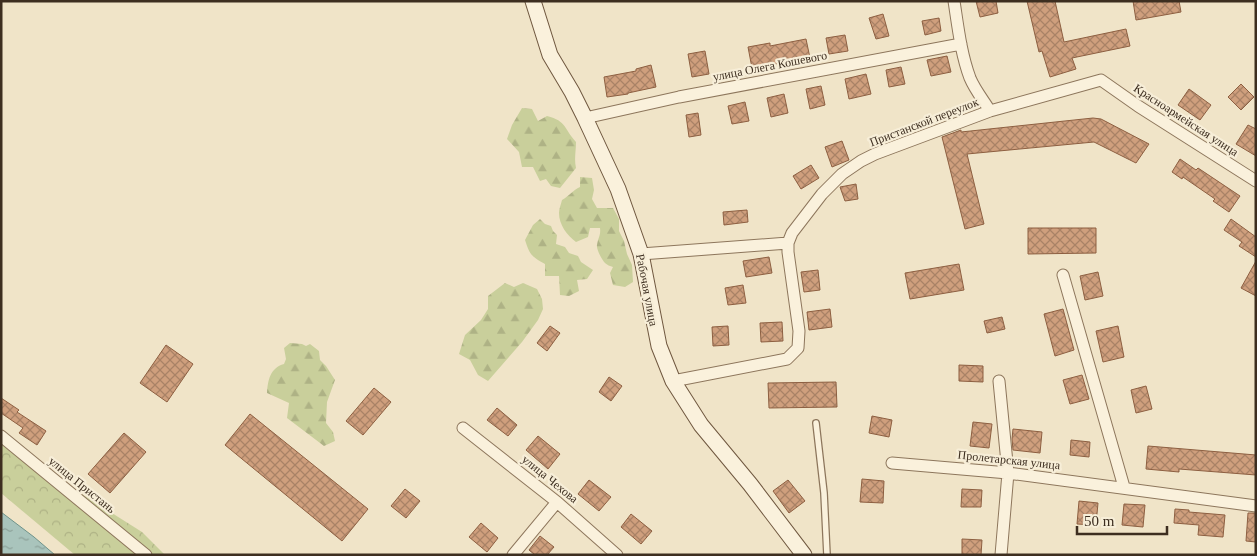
<svg xmlns="http://www.w3.org/2000/svg" width="1257" height="556" viewBox="0 0 1257 556" font-family="Georgia,serif">
	<style>
		.forest { fill: url(#forest-firs) }
		.park { fill: url(#park-crowns) }
		.water { fill: url(#water-ripples); stroke: #6f938a }
		.building { fill: url(#building-cross-hatch); stroke: #8d5f41 }
		.lines { fill: none; stroke-linecap: round; stroke-linejoin: round }
		.lane-casing { stroke: #8d765c; stroke-width: 8 }
		.street-casing { stroke: #8d765c; stroke-width: 13 }
		.secondary-casing { stroke: #6f573f; stroke-width: 17 }
		.lane { stroke: #faf1dc; stroke-width: 5.5 }
		.street { stroke: #faf1dc; stroke-width: 11 }
		.secondary { stroke: #faf1dc; stroke-width: 15 }
		.labels { text-anchor: middle; stroke-width: 4.5; stroke-linejoin: round; paint-order: stroke }
		.street-label { font-size: 12px; fill: #3d2e20; stroke: #f7eed8 }
	</style>
	<defs>
		<pattern id="forest-firs" width="22" height="20" patternUnits="userSpaceOnUse" patternTransform="scale(1.25)"><rect width="22" height="20" fill="#c9cf9b"/><path d="M5 1l3.5 6h-7zM16 11l3.5 6h-7z" fill="#aeb285"/></pattern>
		<pattern id="park-crowns" width="20" height="18" patternUnits="userSpaceOnUse" patternTransform="scale(1.25)"><rect width="20" height="18" fill="#c9cf9b"/><path d="M2 6a3 3 0 1 1 6 0M12 15a3 3 0 1 1 6 0" fill="none" stroke="#aeb285"/></pattern>
		<pattern id="water-ripples" width="26" height="14" patternUnits="userSpaceOnUse" patternTransform="scale(1.25)"><rect width="26" height="14" fill="#a9c4bc"/><path d="M2 4q2-2 4 0t4 0M15 11q2-2 4 0t4 0" fill="none" stroke="#8ba098"/></pattern>
		<pattern id="building-cross-hatch" width="8" height="8" patternUnits="userSpaceOnUse" patternTransform="scale(1.25)"><rect width="8" height="8" fill="#cf9f7d"/><path d="M0 0l8 8M0 8l8-8" fill="none" stroke="#a98266"/></pattern>
	</defs>
	<rect width="100%" height="100%" fill="#f0e4c8"/>
	<path class="forest" d="M 522,108 L 532,109 L 538,121 L 547,116 C 567,121 564,129 576,142 C 576,151 574,159 576,168 L 560,188 L 551,186 L 546,179 L 540,181 L 533,167 L 522,167 L 519,152 L 507,139 L 512,125 Z
		M 580,177 L 592,178 L 594,190 L 592,199 L 597,208 L 613,208 L 619,219 L 619,231 L 624,241 L 627,254 L 632,265 L 633,282 L 625,287 L 613,285 L 610,273 L 613,267 C 610,266 607,265 605,263 C 602,260 596,249 597,245 C 598,238 601,235 600,228 L 590,228 L 588,237 L 576,242 C 567,235 559,225 559,213 C 559,209 561,204 562,200 C 569,196 573,190 580,187 Z
		M 540,219 L 545,224 L 551,226 L 553,231 L 557,235 L 556,244 L 565,247 L 569,253 L 578,256 L 581,262 L 593,270 L 587,279 L 577,280 L 579,291 L 569,296 L 560,295 L 559,276 L 545,276 L 545,264 C 531,256 530,255 525,240 L 533,225 Z
		M 505,283 L 514,287 L 523,283 L 537,289 L 542,299 L 543,309 L 538,320 L 522,342 L 488,381 L 478,375 L 470,360 L 459,354 L 465,335 L 481,320 L 488,309 L 488,296 Z
		M 290,343 L 302,344 L 306,346 L 310,344 L 319,351 L 320,360 L 326,366 L 335,380 L 327,402 L 326,423 L 333,432 L 335,441 L 324,446 L 287,418 L 289,403 L 267,393 C 268,380 270,368 284,364 L 286,359 L 284,348 Z"/>
	<path class="park" d="M 1,443 L 142,532 L 165,555 L 75,555 L 1,493 Z"/>
	<path class="water" d="M 1,512 L 34,537 L 55,555 L 1,555 Z"/>
	<path class="building" d="M 976,1 L 996,1 L 998,13 L 980,17 Z
		M 1027,1 L 1055,1 L 1064,42 L 1126,29 L 1130,46 L 1072,58 L 1076,69 L 1050,77 L 1042,51 L 1039,52 Z
		M 1133,1 L 1179,1 L 1181,12 L 1136,20 Z
		M 883,14 L 889,36 L 876,39 L 869,18 Z
		M 939,18 L 941,31 L 925,35 L 922,21 Z
		M 845,35 L 848,51 L 829,54 L 826,38 Z
		M 806,39 L 810,58 L 752,68 L 748,47 L 770,43 L 770,46 Z
		M 705,51 L 709,74 L 692,77 L 688,54 Z
		M 947,56 L 951,72 L 931,76 L 927,60 Z
		M 651,65 L 656,87 L 628,93 L 628,94 L 607,97 L 604,77 L 636,71 L 636,69 Z
		M 901,67 L 905,84 L 889,87 L 886,70 Z
		M 866,74 L 871,94 L 849,99 L 845,79 Z
		M 1241,84 L 1254,97 L 1241,110 L 1228,97 Z
		M 821,86 L 825,105 L 810,109 L 806,89 Z
		M 1189,89 L 1211,105 L 1200,120 L 1178,105 Z
		M 784,94 L 788,113 L 771,117 L 767,98 Z
		M 745,102 L 749,121 L 732,124 L 728,106 Z
		M 698,113 L 701,135 L 689,137 L 686,115 Z
		M 1093,118 L 1101,119 L 1149,144 L 1136,163 L 1094,142 L 967,154 L 984,224 L 965,229 L 942,137 L 961,130 L 961,132 Z
		M 1248,125 L 1256,129 L 1256,156 L 1236,144 Z
		M 842,141 L 849,160 L 832,167 L 825,147 Z
		M 1180,159 L 1196,170 L 1198,168 L 1240,196 L 1229,212 L 1213,201 L 1215,199 L 1183,177 L 1182,179 L 1172,172 Z
		M 811,165 L 819,178 L 801,189 L 793,176 Z
		M 856,184 L 858,199 L 845,201 L 840,187 Z
		M 747,210 L 748,222 L 724,225 L 723,212 Z
		M 1231,219 L 1256,237 L 1256,257 L 1239,246 L 1242,242 L 1224,230 Z
		M 1028,228 L 1096,228 L 1096,253 L 1028,254 Z
		M 769,257 L 772,273 L 746,277 L 743,261 Z
		M 1256,261 L 1256,296 L 1241,288 Z
		M 959,264 L 964,290 L 910,299 L 905,273 Z
		M 818,270 L 820,290 L 804,292 L 801,272 Z
		M 1098,272 L 1103,296 L 1085,300 L 1080,276 Z
		M 743,285 L 746,303 L 728,305 L 725,288 Z
		M 830,309 L 832,327 L 809,330 L 807,312 Z
		M 1063,309 L 1074,350 L 1055,356 L 1044,314 Z
		M 1002,317 L 1005,329 L 987,333 L 984,321 Z
		M 782,322 L 783,341 L 761,342 L 760,323 Z
		M 550,326 L 560,333 L 547,351 L 537,343 Z
		M 728,326 L 729,345 L 713,346 L 712,327 Z
		M 1118,326 L 1124,357 L 1103,362 L 1096,331 Z
		M 166,345 L 193,364 L 167,402 L 140,383 Z
		M 959,365 L 983,366 L 983,382 L 959,381 Z
		M 1082,375 L 1089,399 L 1070,404 L 1063,380 Z
		M 609,377 L 622,386 L 611,401 L 599,392 Z
		M 836,382 L 837,407 L 769,408 L 768,383 Z
		M 1146,386 L 1152,409 L 1136,413 L 1131,390 Z
		M 374,388 L 391,402 L 363,435 L 346,421 Z
		M 1,398 L 19,410 L 17,412 L 46,431 L 37,445 L 19,433 L 23,428 L 1,413 Z
		M 497,408 L 517,425 L 508,436 L 487,420 Z
		M 250,414 L 368,509 L 342,541 L 225,445 Z
		M 872,416 L 892,420 L 889,437 L 869,433 Z
		M 973,422 L 992,424 L 989,448 L 970,446 Z
		M 1013,429 L 1042,432 L 1040,453 L 1013,450 L 1012,439 Z
		M 124,433 L 146,452 L 110,493 L 88,474 Z
		M 538,436 L 560,454 L 548,469 L 526,450 Z
		M 1071,440 L 1090,442 L 1089,457 L 1070,455 Z
		M 1148,446 L 1256,455 L 1256,475 L 1179,469 L 1179,472 L 1146,469 Z
		M 862,479 L 884,481 L 883,503 L 860,502 Z
		M 589,480 L 611,497 L 599,511 L 578,494 Z
		M 788,480 L 805,501 L 789,513 L 773,491 Z
		M 405,489 L 420,501 L 406,518 L 391,506 Z
		M 962,489 L 982,490 L 981,507 L 961,507 Z
		M 1079,501 L 1098,503 L 1096,525 L 1077,524 Z
		M 1124,504 L 1145,505 L 1143,527 L 1122,525 Z
		M 1175,509 L 1189,510 L 1189,512 L 1225,515 L 1223,537 L 1198,535 L 1199,525 L 1174,523 Z
		M 1248,513 L 1256,513 L 1256,542 L 1246,541 Z
		M 631,514 L 652,531 L 641,544 L 621,527 Z
		M 481,523 L 498,538 L 487,552 L 469,537 Z
		M 540,536 L 554,547 L 547,555 L 535,555 L 529,550 Z
		M 962,539 L 982,540 L 981,555 L 962,555 Z"/>
	<g class="lines">
		<defs>
			<path id="lane" d="M 816,423 L 824,493 L 827,555"/>
			<path id="street" d="M 954,1 C 958,27 961,54 970,78 C 975,90 984,101 990,111
				M 585,118 L 679,97 L 961,44
				M 641,254 L 788,243
				M 1063,275 L 1124,487
				M 673,381 L 787,359 L 798,348 L 799,331 L 788,252 L 788,243 L 792,233 L 822,194 L 842,174 L 861,161 L 875,154 L 990,111 L 1101,80 L 1138,106 L 1256,181
				M 999,381 L 1008,473 L 1001,555
				M 463,428 L 557,502 L 617,555
				M 1,436 L 146,555
				M 892,463 L 1008,473 L 1256,506
				M 513,555 L 557,502"/>
			<path id="secondary" d="M 533,1 L 550,55 L 572,92 L 585,118 L 618,189 L 641,254 L 659,346 L 673,381 L 701,425 L 750,484 L 804,555"/>
		</defs>
		<use href="#lane" class="lane-casing"/>
		<use href="#street" class="street-casing"/>
		<use href="#secondary" class="secondary-casing"/>
		<use href="#lane" class="lane"/>
		<use href="#street" class="street"/>
		<use href="#secondary" class="secondary"/>
	</g>
	<g class="labels">
		<g class="street-label">
			<text transform="translate(770 66) rotate(-11)" y="4">улица Олега Кошевого</text>
			<text transform="translate(1186 120) rotate(33)" y="4">Красноармейская улица</text>
			<text transform="translate(924 122) rotate(-21)" y="4">Пристанской переулок</text>
			<text transform="translate(647 290) rotate(79)" y="4">Рабочая улица</text>
			<text transform="translate(1009 460) rotate(6)" y="4">Пролетарская улица</text>
			<text transform="translate(550 479) rotate(39)" y="4">улица Чехова</text>
			<text transform="translate(82 485) rotate(39)" y="4">улица Пристань</text>
		</g>
	</g>
	<rect width="1257" height="556" fill="none" stroke="#3d2e20" stroke-width="5"/>
	<path d="M1077 526v8h90v-8" fill="none" stroke="#3d2e20" stroke-width="2.5"/>
	<text x="1084" y="526" font-size="15" fill="#3d2e20" stroke="#f7eed8" stroke-width="4" paint-order="stroke">50 m</text>
</svg>
